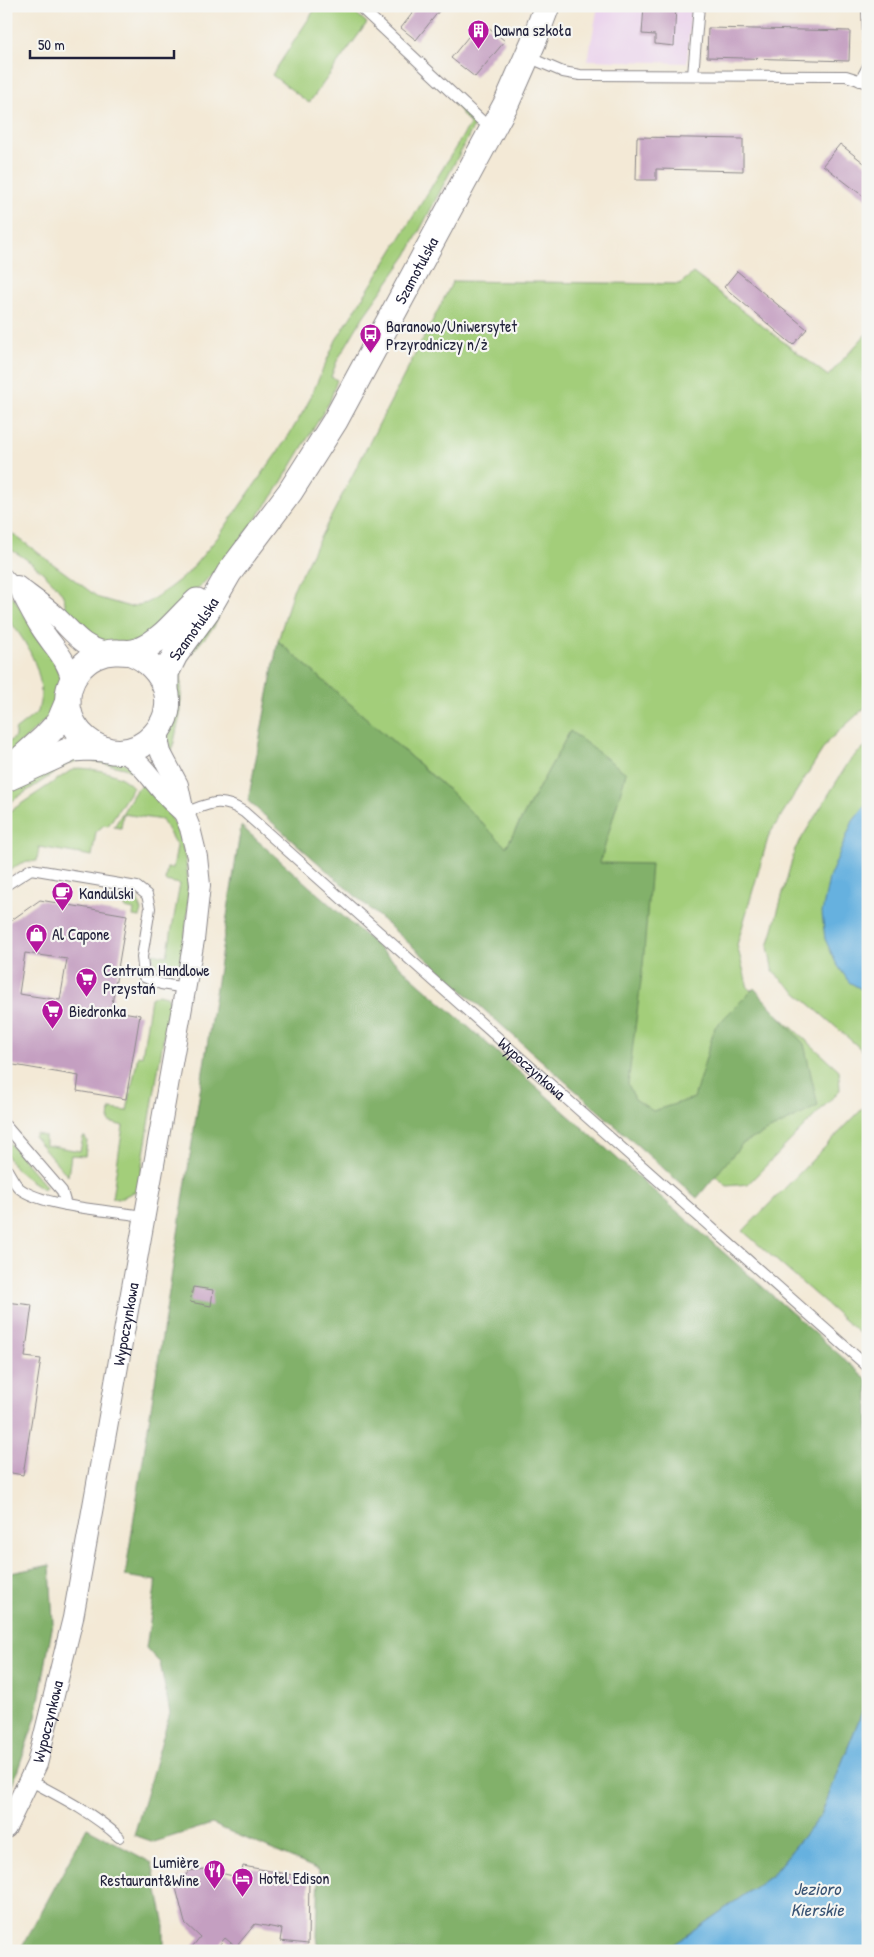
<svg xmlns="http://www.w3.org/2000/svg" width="874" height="1957" viewBox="0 0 874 1957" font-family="'Patrick Hand',sans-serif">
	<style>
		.built { fill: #ead1ec }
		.green { fill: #a3ce7a; stroke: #62785a }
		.forest { fill: #82b16a; stroke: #526a52 }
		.water { fill: #66b1df; stroke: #446a8d }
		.building { fill: #c49fc1; fill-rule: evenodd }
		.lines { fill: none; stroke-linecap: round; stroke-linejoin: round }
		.service-casing { stroke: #8a8688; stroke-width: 12 }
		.minor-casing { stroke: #8a8688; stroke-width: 22 }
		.tertiary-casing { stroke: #8a8688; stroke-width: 27 }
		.service { stroke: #fff; stroke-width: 10 }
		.minor { stroke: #fff; stroke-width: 20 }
		.tertiary { stroke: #fff; stroke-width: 25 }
		.labels { text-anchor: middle; stroke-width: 4.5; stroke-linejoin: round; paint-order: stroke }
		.poi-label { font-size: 16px; fill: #22223b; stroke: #f6f6f2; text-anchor: start }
		.street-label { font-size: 16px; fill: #22223b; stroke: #f6f6f2 }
		.water-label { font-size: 18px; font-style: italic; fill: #3a5474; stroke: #f6f6f2 }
	</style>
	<rect width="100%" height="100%" fill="#f6f6f2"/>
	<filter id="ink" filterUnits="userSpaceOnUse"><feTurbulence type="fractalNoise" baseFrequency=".02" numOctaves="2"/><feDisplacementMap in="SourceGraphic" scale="10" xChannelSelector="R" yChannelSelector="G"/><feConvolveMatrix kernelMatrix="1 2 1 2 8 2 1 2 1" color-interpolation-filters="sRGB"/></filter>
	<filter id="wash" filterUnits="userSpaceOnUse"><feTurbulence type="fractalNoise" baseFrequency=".0096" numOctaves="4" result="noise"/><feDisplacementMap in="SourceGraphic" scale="20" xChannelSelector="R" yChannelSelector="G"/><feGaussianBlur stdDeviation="1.12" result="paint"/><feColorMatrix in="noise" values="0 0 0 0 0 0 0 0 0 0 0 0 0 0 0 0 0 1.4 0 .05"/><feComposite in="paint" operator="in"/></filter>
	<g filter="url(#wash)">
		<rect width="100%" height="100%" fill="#f3e9d6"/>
		<path class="built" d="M 598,6 L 691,6 L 687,63 L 588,60 Z"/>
		<path class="green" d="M 317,6 L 348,6 L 367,23 L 309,103 L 272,75 Z
			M 456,101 L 477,120 L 407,255 L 363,317 L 337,361 L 331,377 L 337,380 L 330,401 L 275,493 L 228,557 L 157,632 L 145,640 L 111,645 L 93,639 L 65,615 C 65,609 66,601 63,596 C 56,581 22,553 6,548 L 6,529 L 99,598 L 130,607 L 147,603 L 169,588 L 187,574 L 218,537 L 286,440 L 306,407 L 336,340 L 378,274 L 470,124 L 453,102 Z
			M 693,273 L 828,376 L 868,332 L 868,705 L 828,741 L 769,835 L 737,945 L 748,988 L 839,1070 L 840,1090 L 748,1184 L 727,1186 L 515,999 L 570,732 L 506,847 L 452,793 L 278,641 L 293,590 L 453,281 L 680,284 Z
			M 6,590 L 15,600 L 62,675 L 57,708 L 6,758 L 6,744 L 15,737 L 15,730 L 38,712 C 39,706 41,699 41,692 C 40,665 24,637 6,617 Z
			M 226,600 L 214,627 L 189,656 L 183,667 L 181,675 L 181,711 L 172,751 L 170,752 L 168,735 L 175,675 Z
			M 868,744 L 868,1051 L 862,1050 L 773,972 L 768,947 L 795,849 L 850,760 Z
			M 66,758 L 121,760 L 138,774 L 124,768 L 93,761 L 79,760 L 68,764 L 6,805 L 6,791 Z
			M 78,768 C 97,769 121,773 133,787 L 108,826 L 104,825 L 96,832 L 92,856 L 39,847 L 37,861 L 21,863 L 6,873 L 6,814 L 70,771 Z
			M 147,782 C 155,793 164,805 171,817 C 190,852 191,895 185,934 C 184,943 185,959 178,967 C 166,979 152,966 153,953 L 167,956 L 180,884 L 165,881 L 167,868 L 173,868 L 177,847 L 162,820 L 123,814 L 121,828 L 114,827 L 136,790 Z
			M 127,893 L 137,899 L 142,911 L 140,917 L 133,916 L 134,910 L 125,908 Z
			M 158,994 L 167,996 C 173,1007 173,1013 166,1023 L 138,1190 L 119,1199 L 112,1198 L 123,1126 L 109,1122 L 110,1109 L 127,1111 L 138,1055 L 142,1056 L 151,998 Z
			M 868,1103 L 868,1341 L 743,1231 Z
			M 36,1134 L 45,1136 L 45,1145 L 80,1151 L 83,1137 L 85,1137 L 87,1141 L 85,1156 L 71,1155 L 68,1176 L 34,1137 Z
			M 6,1139 L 44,1184 L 46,1187 L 43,1189 C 30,1180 14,1171 7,1156 C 5,1151 6,1144 6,1139 Z"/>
		<path class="forest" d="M 278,641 L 452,793 L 506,847 L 570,731 L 626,773 L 600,863 L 651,864 L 643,965 L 628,1084 L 635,1099 L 653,1111 L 694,1098 L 715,1027 L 754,988 L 804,1044 L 818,1106 L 742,1144 L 697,1198 L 248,801 Z
			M 241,826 L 868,1380 L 868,1697 L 821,1815 L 771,1876 L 665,1951 L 319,1951 L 317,1936 L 319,1870 L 212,1824 L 154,1842 L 134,1835 L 170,1713 L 160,1663 L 146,1648 L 156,1581 L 125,1576 Z
			M 50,1565 L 53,1623 L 36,1717 L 15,1778 L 6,1795 L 6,1574 Z
			M 87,1828 L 152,1863 L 164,1920 L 164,1951 L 24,1951 L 21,1949 Z"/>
		<path class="water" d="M 868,802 L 868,922 L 866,932 L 868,936 L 868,993 L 849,982 L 836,963 L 825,939 L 822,913 L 829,878 L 853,821 Z
			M 868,1697 L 868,1951 L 665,1951 L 771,1876 L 821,1815 Z"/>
		<g id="blocks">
			<path class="building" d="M 418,6 L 443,6 L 416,40 L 401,28 Z
				M 644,6 L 676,6 L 674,46 L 655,44 L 655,35 L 642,34 Z
				M 481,21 L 505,41 L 475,77 L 451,58 Z
				M 708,28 L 850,31 L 849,61 L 707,57 Z
				M 637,137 L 743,139 L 743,171 L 656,169 L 656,180 L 636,180 Z
				M 840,144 L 868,166 L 868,200 L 823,165 Z
				M 737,271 L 807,329 L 793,345 L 724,287 Z
				M 40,900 L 127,915 L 111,1010 L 140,1015 L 126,1099 L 77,1091 L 79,1076 L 8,1064 L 9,1054 L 6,1054 L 6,924 ZM 25,953 L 67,959 L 60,1000 L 19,994 Z
				M 193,1287 L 213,1290 L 211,1306 L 190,1302 Z
				M 6,1302 L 32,1305 L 25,1357 L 41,1359 L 23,1475 L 6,1472 Z
				M 243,1866 L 309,1878 L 308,1944 L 280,1941 L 282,1929 L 255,1924 L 236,1947 L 225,1938 L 214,1951 L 189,1951 L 200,1937 L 185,1923 L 176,1888 L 189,1871 L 204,1869 L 241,1878 Z"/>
		</g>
	</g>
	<g filter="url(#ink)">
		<use href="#blocks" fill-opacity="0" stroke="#8a8688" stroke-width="1"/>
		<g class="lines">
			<defs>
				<g id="service">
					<path d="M 359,6 L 482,121 L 493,128"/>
					<path d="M 867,6 L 868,40"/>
					<path d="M 528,57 L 563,72 L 580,75 L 846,76 L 868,83"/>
					<path d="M 693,75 L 699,6"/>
					<path d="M 860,81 L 868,66"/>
					<path d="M 6,574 L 17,586"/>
					<path id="s1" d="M 184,813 C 209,804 220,796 244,812 L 868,1367"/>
					<path d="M 6,885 L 31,869 L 137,887 L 147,895 L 150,908 L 142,957 L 144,977 L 161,984 L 186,988"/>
					<path d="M 6,1126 L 62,1191 L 66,1205"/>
					<path d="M 6,1168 C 10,1174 14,1183 19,1188 C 43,1207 113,1211 144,1216"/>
					<path d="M 29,1780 C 61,1797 93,1813 119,1837"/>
				</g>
				<g id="minor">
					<path d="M 17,586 C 30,596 45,606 57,617 C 75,634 82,647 107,652"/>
					<path d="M 22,594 C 28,605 34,617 41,628 C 53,647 68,659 72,683"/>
					<path d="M 122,751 C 143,764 148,775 164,793 C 169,800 177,806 184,813"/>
					<path id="s2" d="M 6,1828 L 37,1764 L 73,1618 L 194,940 L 200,885 L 197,857 L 190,828 L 184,813 L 178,785 L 161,753 L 159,744 L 159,729"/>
				</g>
				<g id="tertiary">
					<path d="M 131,653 C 165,666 181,706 154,735 C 112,781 41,721 78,671 C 87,659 102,651 118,652 C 126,652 132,654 140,650 C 163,640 178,618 197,601"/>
					<path id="s3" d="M 166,687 L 166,673 L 175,655 L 207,611 L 229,573 L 290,492 L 335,421 L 507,102 L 533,43 L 547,6"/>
					<path d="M 6,772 L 44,738 L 59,722 L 68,701"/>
					<path d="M 6,779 L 72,749 L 88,748 L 104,749"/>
				</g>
			</defs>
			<use href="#service" class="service-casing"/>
			<use href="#minor" class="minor-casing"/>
			<use href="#tertiary" class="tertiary-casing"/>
			<use href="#service" class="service"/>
			<use href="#minor" class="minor"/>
			<use href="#tertiary" class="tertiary"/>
		</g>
	</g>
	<defs>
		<symbol id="building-pin" viewBox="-11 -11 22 30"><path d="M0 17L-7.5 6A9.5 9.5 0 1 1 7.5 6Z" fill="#b5179e" stroke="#f6f6f2"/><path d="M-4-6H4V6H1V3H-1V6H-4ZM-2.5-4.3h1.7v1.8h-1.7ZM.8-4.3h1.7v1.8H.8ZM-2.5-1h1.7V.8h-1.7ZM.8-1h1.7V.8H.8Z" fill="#fff"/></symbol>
		<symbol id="bus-pin" viewBox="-11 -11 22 30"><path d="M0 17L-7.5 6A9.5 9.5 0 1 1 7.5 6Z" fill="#b5179e" stroke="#f6f6f2"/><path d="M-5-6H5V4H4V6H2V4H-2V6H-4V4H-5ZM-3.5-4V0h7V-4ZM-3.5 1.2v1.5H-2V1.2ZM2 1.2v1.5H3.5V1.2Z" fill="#fff"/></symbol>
		<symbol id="cafe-pin" viewBox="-11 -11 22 30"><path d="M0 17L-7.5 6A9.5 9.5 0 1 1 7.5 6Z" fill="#b5179e" stroke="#f6f6f2"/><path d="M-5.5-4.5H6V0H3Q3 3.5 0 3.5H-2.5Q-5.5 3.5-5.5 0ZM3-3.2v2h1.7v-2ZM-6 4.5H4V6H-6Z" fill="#fff"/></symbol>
		<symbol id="shop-pin" viewBox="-11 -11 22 30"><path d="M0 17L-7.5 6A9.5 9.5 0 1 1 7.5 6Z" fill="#b5179e" stroke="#f6f6f2"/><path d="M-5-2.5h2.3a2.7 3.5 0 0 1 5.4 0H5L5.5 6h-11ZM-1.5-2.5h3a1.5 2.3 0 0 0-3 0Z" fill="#fff"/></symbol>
		<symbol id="supermarket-pin" viewBox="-11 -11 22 30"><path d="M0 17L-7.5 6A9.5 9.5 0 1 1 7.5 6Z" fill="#b5179e" stroke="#f6f6f2"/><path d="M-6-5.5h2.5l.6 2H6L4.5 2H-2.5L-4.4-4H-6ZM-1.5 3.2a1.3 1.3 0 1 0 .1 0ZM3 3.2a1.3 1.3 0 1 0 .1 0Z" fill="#fff"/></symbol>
		<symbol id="restaurant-pin" viewBox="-11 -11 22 30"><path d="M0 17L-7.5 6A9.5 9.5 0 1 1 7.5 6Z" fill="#b5179e" stroke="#f6f6f2"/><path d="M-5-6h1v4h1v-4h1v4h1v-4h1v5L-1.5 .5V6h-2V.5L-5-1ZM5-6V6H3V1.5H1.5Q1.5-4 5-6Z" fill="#fff"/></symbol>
		<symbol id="hotel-pin" viewBox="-11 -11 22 30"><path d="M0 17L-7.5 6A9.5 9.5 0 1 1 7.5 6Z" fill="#b5179e" stroke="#f6f6f2"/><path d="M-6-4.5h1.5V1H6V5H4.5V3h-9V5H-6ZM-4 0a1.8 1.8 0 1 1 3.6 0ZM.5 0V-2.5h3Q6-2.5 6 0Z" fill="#fff"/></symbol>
	</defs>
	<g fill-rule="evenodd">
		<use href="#building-pin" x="466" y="18" width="25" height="34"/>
		<use href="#bus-pin" x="358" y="322" width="25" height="34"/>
		<use href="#cafe-pin" x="50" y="880" width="25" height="34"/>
		<use href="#shop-pin" x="24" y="922" width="25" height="34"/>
		<use href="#supermarket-pin" x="74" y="966" width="25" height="34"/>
		<use href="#supermarket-pin" x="40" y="998" width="25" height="34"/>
		<use href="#restaurant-pin" x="202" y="1858" width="25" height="34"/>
		<use href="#hotel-pin" x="230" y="1866" width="25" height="34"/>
	</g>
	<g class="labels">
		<g class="poi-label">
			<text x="494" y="36">Dawna szkoła</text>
			<text x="386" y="332">Baranowo/Uniwersytet<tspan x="386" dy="18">Przyrodniczy n/ż</tspan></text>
			<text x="79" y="899">Kandulski</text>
			<text x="52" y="940">Al Capone</text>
			<text x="103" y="976">Centrum Handlowe<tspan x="103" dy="18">Przystań</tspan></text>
			<text x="69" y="1017">Biedronka</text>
			<text x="199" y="1868" text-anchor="end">Lumière<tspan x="199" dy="18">Restaurant&amp;Wine</tspan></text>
			<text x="259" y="1884">Hotel Edison</text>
		</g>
		<g class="street-label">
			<text dy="6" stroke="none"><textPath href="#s3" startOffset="489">Szamotulska</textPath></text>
			<text dy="6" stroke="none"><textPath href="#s3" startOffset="66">Szamotulska</textPath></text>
			<text dy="6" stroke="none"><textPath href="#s1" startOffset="449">Wypoczynkowa</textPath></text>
			<text dy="6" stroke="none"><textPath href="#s2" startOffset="520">Wypoczynkowa</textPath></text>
			<text dy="6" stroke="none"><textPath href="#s2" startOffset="115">Wypoczynkowa</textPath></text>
		</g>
		<g class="water-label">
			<text x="817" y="1895">Jezioro<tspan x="817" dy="21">Kierskie</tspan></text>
		</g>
	</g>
	<rect width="874" height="1957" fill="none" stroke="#f6f6f2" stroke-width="25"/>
	<path d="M30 50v8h144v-8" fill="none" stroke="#22223b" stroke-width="2.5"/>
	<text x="38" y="50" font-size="15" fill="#22223b" stroke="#f6f6f2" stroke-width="4" paint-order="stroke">50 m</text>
</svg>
